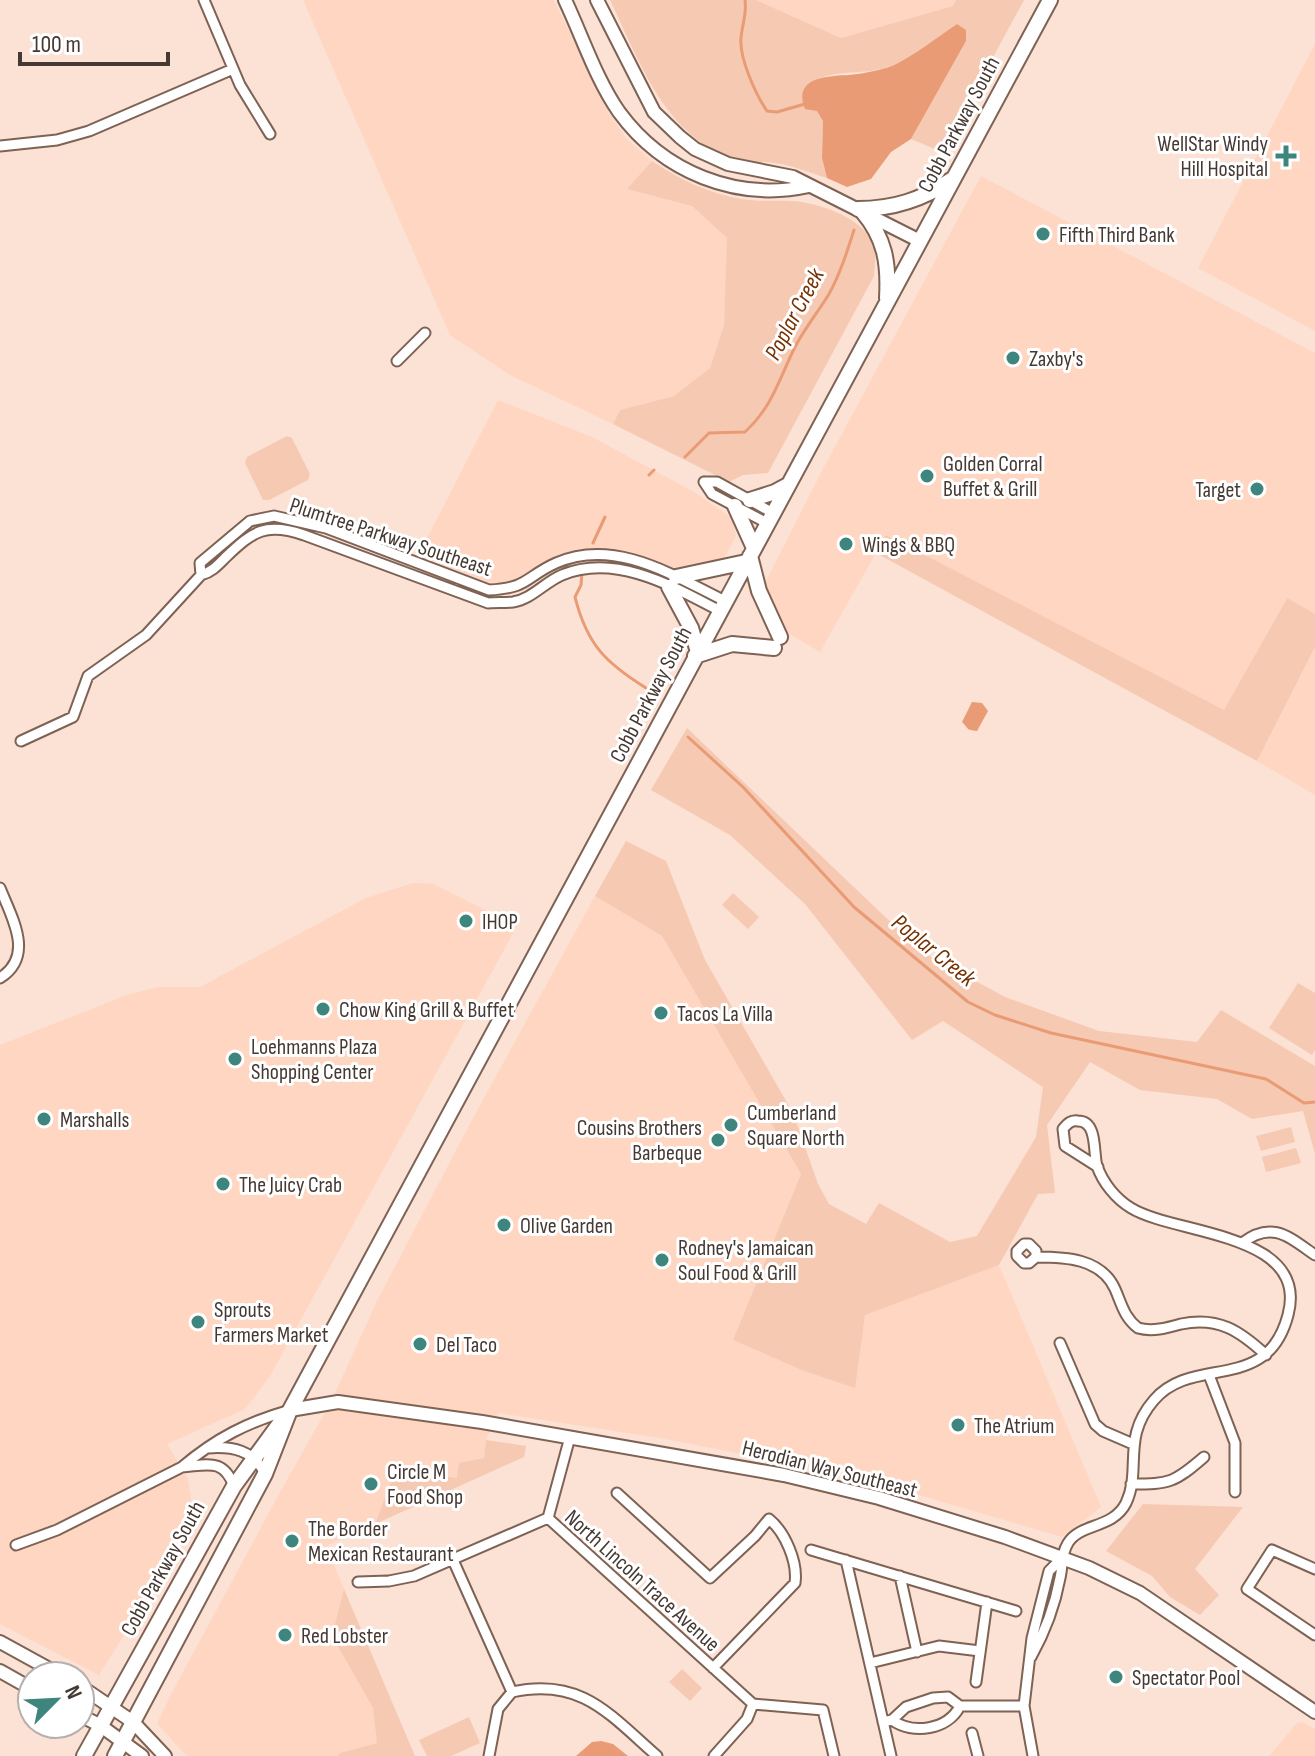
<svg xmlns="http://www.w3.org/2000/svg" width="1315" height="1756" viewBox="0 0 1315 1756" font-family="'Sofia Sans Condensed',sans-serif">
	<style>
		.built { fill: #fed6c2 }
		.green { fill: #f6c9b3 }
		.water { fill: #e99b75 }
		.lines { fill: none; stroke-linecap: round; stroke-linejoin: round }
		.stream { stroke: #e99b75; stroke-width: 3 }
		.street-casing { stroke: #7e6254; stroke-width: 13 }
		.secondary-casing { stroke: #7e6254; stroke-width: 16 }
		.primary-casing { stroke: #7e6254; stroke-width: 18 }
		.street { stroke: #fff; stroke-width: 9 }
		.secondary { stroke: #fff; stroke-width: 12 }
		.primary { stroke: #fff; stroke-width: 14 }
		.poi-dot { fill: #3e857e; stroke: #fff; stroke-width: 3 }
		.labels { text-anchor: middle; stroke-width: 6; stroke-linejoin: round; paint-order: stroke }
		.street-label { font-size: 22px; fill: #463933; stroke: #fff }
		.poi-label { font-size: 22px; fill: #463933; stroke: #fff; text-anchor: start }
		.water-label { font-size: 24px; font-style: italic; fill: #773203; stroke: #fff }
	</style>
	<rect width="100%" height="100%" fill="#fce1d5"/>
	<path class="built" d="M 303,0 L 554,0 L 608,112 L 626,138 L 652,161 L 628,189 L 692,206 L 727,238 L 724,325 L 710,368 L 674,396 L 620,410 L 613,424 L 510,375 L 450,335 Z
		M 756,0 L 956,0 L 953,6 L 841,38 Z
		M 1315,44 L 1315,331 L 1198,268 Z
		M 981,176 L 1315,353 L 1315,614 L 1286,599 L 1224,711 L 886,535 L 820,652 L 785,631 L 769,600 L 764,585 L 823,469 Z
		M 498,400 L 592,437 L 694,492 L 732,518 L 736,536 L 721,565 L 677,572 L 632,552 L 609,548 L 578,549 L 559,554 L 520,578 L 505,583 L 486,582 L 418,556 Z
		M 1315,647 L 1315,795 L 1257,761 Z
		M 413,883 L 433,884 L 517,926 L 270,1376 L 245,1409 L 167,1444 L 188,1479 L 193,1514 L 158,1581 L 99,1675 L 0,1624 L 0,1045 L 127,995 L 158,987 L 200,987 L 366,898 Z
		M 595,896 L 662,936 L 801,1174 L 733,1340 L 804,1371 L 854,1387 L 865,1315 L 999,1265 L 1101,1507 L 1062,1537 L 854,1476 L 660,1438 L 498,1413 L 486,1440 L 484,1458 L 457,1478 L 395,1471 L 375,1524 L 326,1546 L 344,1589 L 332,1636 L 373,1708 L 377,1743 L 340,1753 L 338,1756 L 187,1756 L 157,1724 L 168,1700 L 279,1494 L 331,1402 L 377,1301 L 473,1118 Z
		M 1302,1722 L 1315,1729 L 1315,1756 L 1269,1756 L 1297,1723 Z"/>
	<path class="green" d="M 610,0 L 756,0 L 841,38 L 953,6 L 956,0 L 1024,0 L 942,152 L 911,139 L 966,41 L 957,24 C 938,37 908,60 888,67 C 860,77 828,66 805,88 L 823,121 L 822,158 L 827,178 C 810,173 792,165 774,163 C 764,161 753,163 743,161 C 667,144 640,62 610,0 Z
		M 652,161 C 680,180 708,193 741,199 C 757,202 775,200 791,201 C 816,202 859,216 871,240 C 877,251 875,265 874,276 L 768,473 L 743,475 L 729,482 L 613,424 L 620,410 L 674,396 L 710,368 L 724,325 L 727,238 L 692,206 L 627,189 Z
		M 287,436 L 292,438 L 310,474 L 308,480 L 269,500 L 263,500 L 245,463 L 247,457 Z
		M 886,535 L 1224,710 L 1287,598 L 1315,614 L 1315,647 L 1257,761 L 876,553 Z
		M 687,728 L 922,952 L 1005,997 L 1099,1031 L 1197,1042 L 1221,1010 L 1315,1066 L 1315,1154 L 1303,1111 L 1252,1119 L 1217,1099 L 1140,1090 L 1090,1062 L 1047,1125 L 1055,1193 L 1038,1194 L 999,1265 L 865,1315 L 855,1388 L 804,1371 L 733,1340 L 801,1174 L 662,936 L 595,896 L 626,841 L 666,861 L 705,960 L 793,1113 L 818,1184 L 829,1204 L 866,1224 L 879,1203 L 950,1242 L 977,1236 L 1036,1137 L 1043,1087 L 943,1021 L 912,1040 L 805,904 L 730,835 L 651,790 Z
		M 733,893 L 759,917 L 748,929 L 722,905 Z
		M 1298,983 L 1315,993 L 1315,1050 L 1312,1055 L 1269,1028 Z
		M 1291,1127 L 1295,1142 L 1261,1151 L 1256,1136 Z
		M 1296,1148 L 1301,1163 L 1266,1172 L 1262,1157 Z
		M 486,1440 L 526,1446 L 524,1457 L 375,1524 L 395,1471 L 457,1478 L 459,1463 L 484,1458 Z
		M 1143,1504 L 1243,1507 L 1195,1569 L 1219,1595 L 1200,1615 L 1170,1597 L 1152,1576 L 1106,1551 Z
		M 344,1589 L 415,1756 L 338,1756 L 340,1753 L 377,1743 L 373,1708 L 332,1636 Z
		M 682,1669 L 702,1688 L 690,1701 L 669,1682 Z
		M 469,1717 L 480,1743 L 451,1756 L 427,1756 L 419,1740 Z"/>
	<path class="water" d="M 957,24 L 966,30 L 966,41 L 911,139 L 891,152 L 871,179 L 847,187 L 827,178 L 822,158 L 823,121 L 817,111 L 805,109 C 792,77 828,76 849,75 C 860,74 876,71 886,68 C 906,62 939,36 957,24 Z
		M 972,702 L 982,703 L 988,711 L 977,731 C 965,729 971,731 962,722 Z
		M 601,1741 L 613,1744 L 628,1756 L 576,1756 L 592,1742 Z"/>
	<g class="lines">
		<path class="stream" d="M 745,0 C 747,14 742,25 741,38 C 739,58 756,95 767,111 L 777,112 L 805,104
			M 685,457 L 709,433 L 745,432 C 773,406 779,379 795,347 C 805,328 818,312 829,294 C 840,274 847,252 854,230
			M 649,475 L 654,470
			M 593,543 L 605,517
			M 582,572 L 581,585 L 575,597 C 587,645 606,663 646,688
			M 688,737 L 743,787 L 854,907 L 968,1002 L 995,1015 L 1051,1033 L 1266,1079 L 1304,1103 L 1315,1102"/>
		<defs>
			<path id="street" d="M 204,0 L 240,85 L 270,134
				M 0,146 L 57,140 L 89,131 L 233,69
				M 397,361 L 425,333
				M 704,482 L 712,494 L 767,523
				M 704,482 L 717,482 L 773,513
				M 201,575 L 200,563 L 250,521 L 274,516 L 326,528 L 489,590 C 529,588 525,577 556,563 C 615,537 674,576 725,601
				M 21,741 L 73,717 L 88,676 L 146,635 L 201,575 C 212,572 218,565 226,557 C 253,531 266,522 304,535 L 488,603 C 496,602 505,603 513,602 C 532,599 545,582 562,575 C 616,553 672,586 720,611
				M 0,888 C 12,918 35,956 0,978
				M 1242,1243 C 1272,1220 1289,1237 1315,1255
				M 1036,1257 L 1036,1251 L 1029,1244 L 1024,1244 L 1017,1251 L 1017,1256 L 1024,1263 L 1029,1263 L 1036,1257 C 1065,1257 1101,1258 1115,1289 C 1122,1305 1124,1317 1138,1328 C 1152,1332 1167,1328 1181,1324 C 1218,1316 1240,1331 1266,1355
				M 1060,1343 L 1095,1424 L 1103,1431 L 1133,1444
				M 1209,1375 L 1235,1443 L 1235,1492
				M 208,1448 C 232,1446 254,1450 265,1474
				M 182,1467 C 208,1465 223,1458 234,1486
				M 1131,1484 C 1170,1484 1174,1483 1204,1457
				M 617,1493 L 710,1578 L 755,1536 L 769,1519 C 785,1532 798,1562 795,1583 L 713,1668
				M 548,1518 L 753,1704 L 823,1710 L 834,1756
				M 548,1518 L 570,1437
				M 16,1545 L 57,1530 L 182,1467 C 216,1438 248,1422 290,1410
				M 811,1550 L 1016,1611
				M 453,1560 L 512,1692
				M 846,1560 L 891,1756
				M 1315,1569 L 1272,1550 L 1247,1589 L 1315,1635
				M 900,1576 L 917,1652
				M 358,1582 L 389,1581 L 414,1576 L 548,1518
				M 1031,1657 C 1045,1632 1055,1605 1060,1578 C 1063,1565 1061,1554 1068,1543 C 1080,1523 1113,1529 1126,1503 C 1142,1469 1121,1438 1154,1400 C 1193,1354 1267,1395 1288,1315 C 1310,1232 1175,1235 1131,1208 C 1116,1199 1103,1183 1097,1166 C 1093,1153 1098,1121 1078,1121 C 1071,1120 1068,1123 1063,1129 L 1065,1146 L 1098,1167
				M 870,1663 L 939,1646 L 980,1651
				M 976,1682 L 987,1602
				M 512,1692 C 581,1677 609,1714 657,1756
				M 892,1720 C 913,1735 948,1730 960,1706
				M 883,1722 L 892,1720 L 906,1707 L 933,1698 L 948,1697 L 960,1706 L 1024,1706
				M 972,1733 L 978,1756
				M 489,1756 L 498,1709 L 512,1692
				M 714,1756 L 747,1719 L 753,1704
				M 1033,1756 L 1024,1706 L 1032,1638 L 1049,1571 L 1062,1558"/>
			<path id="secondary" d="M 565,0 C 582,36 596,79 619,112 C 663,172 736,202 809,186
				M 597,0 L 654,112 L 680,137 L 695,149 L 728,164 L 793,177 L 920,241
				M 290,1410 L 338,1402 L 482,1422 L 784,1475 L 879,1498 L 1005,1537 L 1089,1568 L 1140,1593 L 1315,1712
				M 0,1642 L 62,1676
				M 0,1671 L 32,1689
				M 80,1686 L 133,1722 L 165,1756
				M 80,1715 L 101,1726 L 142,1756"/>
			<path id="primary" d="M 858,209 C 893,209 922,200 951,180
				M 862,211 C 885,238 889,263 887,298
				M 750,500 L 775,492 L 788,485
				M 735,506 L 754,548
				M 750,556 L 759,591 L 780,637
				M 676,577 L 746,562
				M 669,587 L 691,628 L 698,652
				M 695,656 L 732,644 L 774,648
				M 84,1756 L 234,1486 L 280,1423
				M 115,1756 L 265,1474 L 290,1410 L 1050,0"/>
		</defs>
		<use href="#street" class="street-casing"/>
		<use href="#secondary" class="secondary-casing"/>
		<use href="#primary" class="primary-casing"/>
		<use href="#street" class="street"/>
		<use href="#secondary" class="secondary"/>
		<use href="#primary" class="primary"/>
	</g>
	<g class="poi-dot">
		<path d="M1282 144h8v8h8v8h-8v8h-8v-8h-8v-8h8z"/>
		<circle cx="1043" cy="234" r="8"/>
		<circle cx="1013" cy="358" r="8"/>
		<circle cx="927" cy="476" r="8"/>
		<circle cx="1257" cy="489" r="8"/>
		<circle cx="846" cy="544" r="8"/>
		<circle cx="466" cy="921" r="8"/>
		<circle cx="323" cy="1009" r="8"/>
		<circle cx="661" cy="1013" r="8"/>
		<circle cx="235" cy="1059" r="8"/>
		<circle cx="44" cy="1119" r="8"/>
		<circle cx="731" cy="1125" r="8"/>
		<circle cx="718" cy="1140" r="8"/>
		<circle cx="223" cy="1184" r="8"/>
		<circle cx="504" cy="1225" r="8"/>
		<circle cx="662" cy="1260" r="8"/>
		<circle cx="198" cy="1322" r="8"/>
		<circle cx="420" cy="1344" r="8"/>
		<circle cx="958" cy="1425" r="8"/>
		<circle cx="371" cy="1484" r="8"/>
		<circle cx="292" cy="1541" r="8"/>
		<circle cx="285" cy="1635" r="8"/>
		<circle cx="1116" cy="1677" r="8"/>
	</g>
	<g class="labels">
		<g class="street-label">
			<text transform="translate(958 124) rotate(-62)" y="8">Cobb Parkway South</text>
			<text transform="translate(391 536) rotate(18)" y="8">Plumtree Parkway Southeast</text>
			<text transform="translate(650 694) rotate(-62)" y="8">Cobb Parkway South</text>
			<text transform="translate(830 1468) rotate(14)" y="8">Herodian Way Southeast</text>
			<text transform="translate(162 1568) rotate(-61)" y="8">Cobb Parkway South</text>
			<text transform="translate(643 1580) rotate(42)" y="8">North Lincoln Trace Avenue</text>
		</g>
		<g class="poi-label">
			<text x="1268" y="151" text-anchor="end">WellStar Windy<tspan x="1268" dy="25">Hill Hospital</tspan></text>
			<text x="1059" y="242">Fifth Third Bank</text>
			<text x="1029" y="366">Zaxby's</text>
			<text x="943" y="471">Golden Corral<tspan x="943" dy="25">Buffet &amp; Grill</tspan></text>
			<text x="1241" y="497" text-anchor="end">Target</text>
			<text x="862" y="552">Wings &amp; BBQ</text>
			<text x="482" y="929">IHOP</text>
			<text x="339" y="1017">Chow King Grill &amp; Buffet</text>
			<text x="677" y="1021">Tacos La Villa</text>
			<text x="251" y="1054">Loehmanns Plaza<tspan x="251" dy="25">Shopping Center</tspan></text>
			<text x="747" y="1120">Cumberland<tspan x="747" dy="25">Square North</tspan></text>
			<text x="60" y="1127">Marshalls</text>
			<text x="702" y="1135" text-anchor="end">Cousins Brothers<tspan x="702" dy="25">Barbeque</tspan></text>
			<text x="239" y="1192">The Juicy Crab</text>
			<text x="520" y="1233">Olive Garden</text>
			<text x="678" y="1255">Rodney's Jamaican<tspan x="678" dy="25">Soul Food &amp; Grill</tspan></text>
			<text x="214" y="1317">Sprouts<tspan x="214" dy="25">Farmers Market</tspan></text>
			<text x="436" y="1352">Del Taco</text>
			<text x="974" y="1433">The Atrium</text>
			<text x="387" y="1479">Circle M<tspan x="387" dy="25">Food Shop</tspan></text>
			<text x="308" y="1536">The Border<tspan x="308" dy="25">Mexican Restaurant</tspan></text>
			<text x="301" y="1643">Red Lobster</text>
			<text x="1132" y="1685">Spectator Pool</text>
		</g>
		<g class="water-label">
			<text transform="translate(794 314) rotate(-62)" y="8">Poplar Creek</text>
			<text transform="translate(934 950) rotate(39)" y="8">Poplar Creek</text>
		</g>
	</g>
	<g transform="translate(56 1700) rotate(66)"><circle r="38" fill="#ffffff" stroke="#b5b0ad" stroke-width="2"/>
	<path d="M0-6L14 30L0 20L-14 30Z" fill="#3e857e"/>
	<text y="-12" font-size="22" font-weight="bold" text-anchor="middle" fill="#463933">N</text>
	</g>
	<path d="M20 52v12h148v-12" fill="none" stroke="#463933" stroke-width="4"/>
	<text x="32" y="52" font-size="24" fill="#463933" stroke="#ffffff" stroke-width="6" paint-order="stroke">100 m</text>
</svg>
